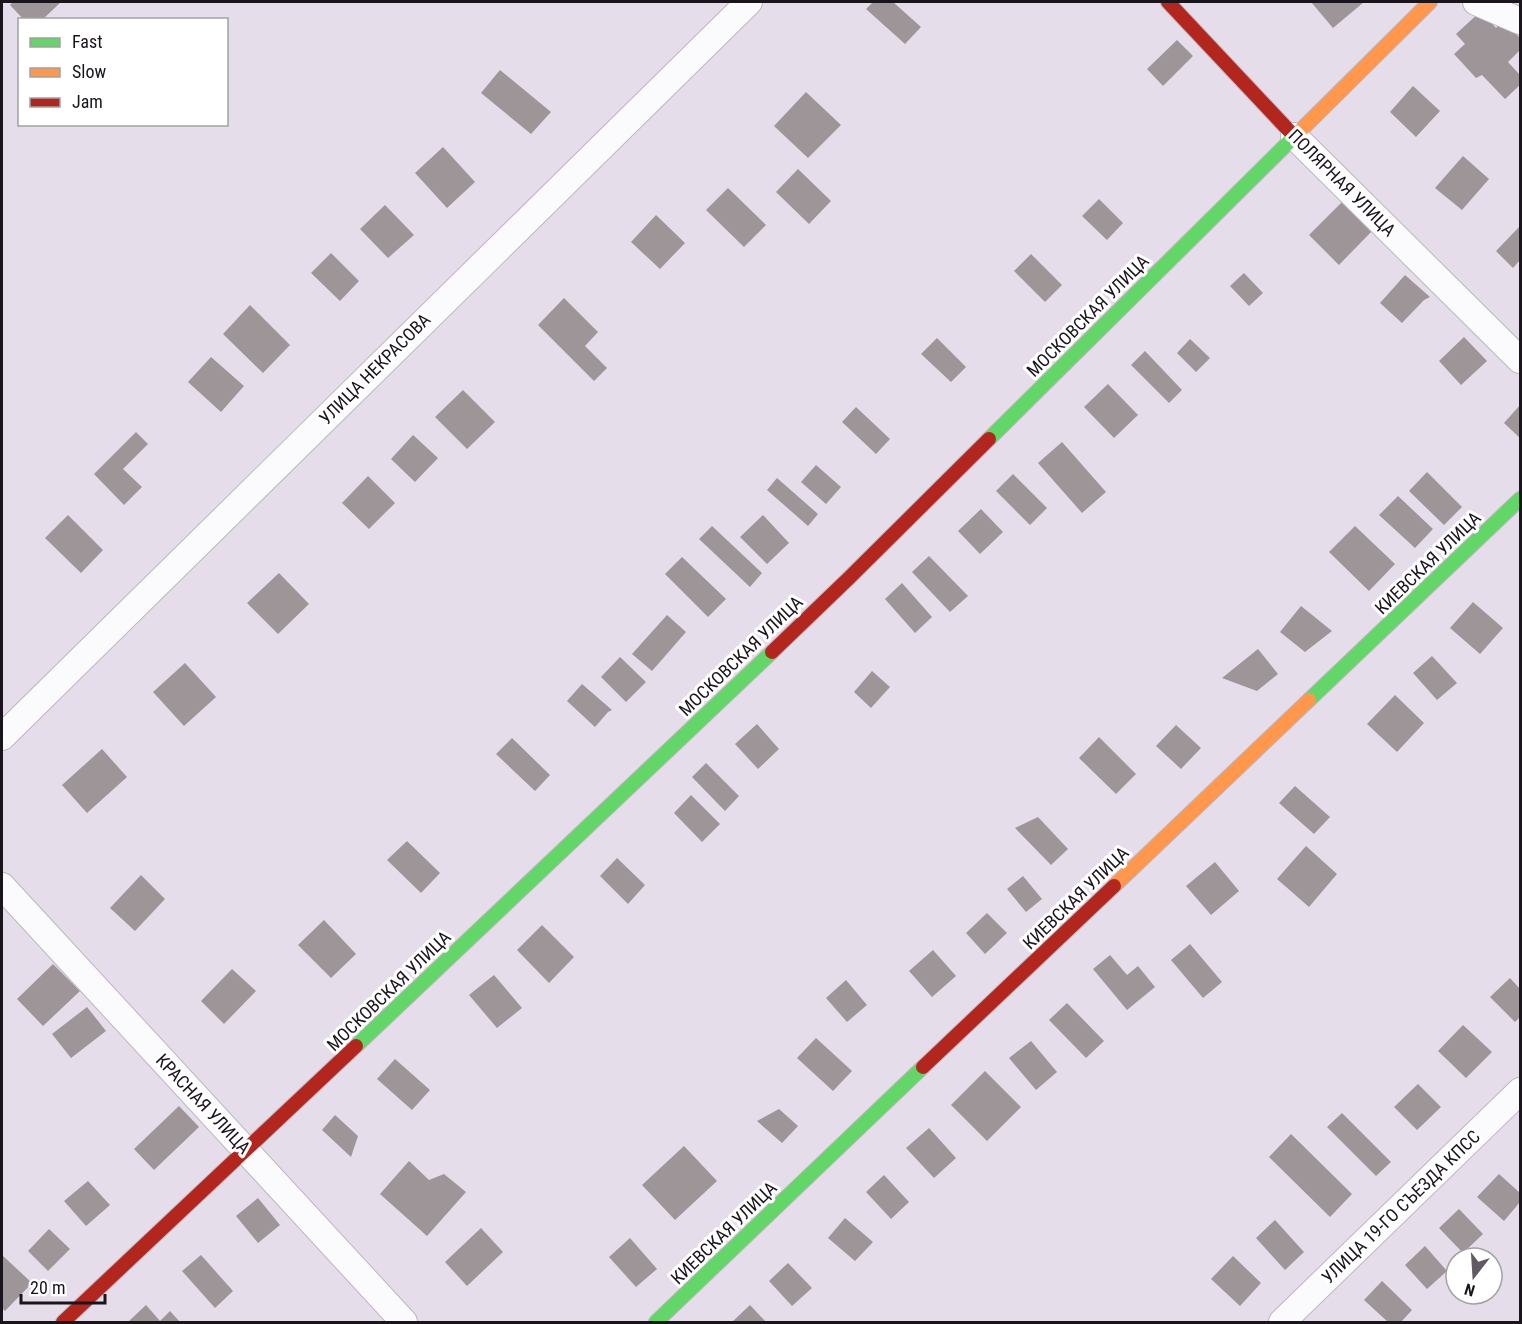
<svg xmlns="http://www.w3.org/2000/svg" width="1522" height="1324" viewBox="0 0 1522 1324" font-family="'Roboto Condensed',sans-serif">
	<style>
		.building { fill: #9d9598 }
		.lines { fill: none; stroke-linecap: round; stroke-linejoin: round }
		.street-casing { stroke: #beb6c1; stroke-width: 28 }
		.fast-casing { stroke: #beb6c1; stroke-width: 16 }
		.slow-casing { stroke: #beb6c1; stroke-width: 16 }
		.jam-casing { stroke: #beb6c1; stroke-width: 16 }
		.street { stroke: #fbfafc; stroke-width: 26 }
		.fast { stroke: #63d668; stroke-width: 14 }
		.slow { stroke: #ff974d; stroke-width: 14 }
		.jam { stroke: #b3261e; stroke-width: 14 }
		.labels { text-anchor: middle; stroke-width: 6; stroke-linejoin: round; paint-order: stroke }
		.street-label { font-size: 18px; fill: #1a141c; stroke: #fff }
	</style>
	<rect width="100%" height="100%" fill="#e6ddea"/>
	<path class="building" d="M 13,2 L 61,2 L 42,20 L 24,20 L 10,5 Z
		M 873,2 L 893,2 L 921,27 L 905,44 L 866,9 Z
		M 1311,2 L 1364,2 L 1333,28 Z
		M 1481,11 L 1496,28 L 1503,20 L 1520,38 L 1520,50 L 1508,62 L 1520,75 L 1520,85 L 1505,99 L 1482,75 L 1476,78 L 1454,54 L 1465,44 L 1456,34 Z
		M 1177,40 L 1193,56 L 1163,86 L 1147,69 Z
		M 500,70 L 551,112 L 531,134 L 481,93 Z
		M 1413,86 L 1440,111 L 1416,137 L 1390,112 Z
		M 806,92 L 841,125 L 808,158 L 774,126 Z
		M 443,147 L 475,182 L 447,208 L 415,173 Z
		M 1463,156 L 1489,179 L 1462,210 L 1435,188 Z
		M 798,169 L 831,201 L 809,224 L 776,192 Z
		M 728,188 L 766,225 L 744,247 L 706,210 Z
		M 1099,199 L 1123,223 L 1107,240 L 1082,216 Z
		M 1342,202 L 1372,231 L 1339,265 L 1309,235 Z
		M 385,205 L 414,235 L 388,258 L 360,229 Z
		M 656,215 L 685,243 L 660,269 L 631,242 Z
		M 1520,226 L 1520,260 L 1513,268 L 1496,251 Z
		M 331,253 L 359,281 L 340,301 L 311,273 Z
		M 1031,254 L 1062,285 L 1045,302 L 1014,271 Z
		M 1244,273 L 1263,293 L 1249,306 L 1230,286 Z
		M 1405,275 L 1430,297 L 1424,300 L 1402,323 L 1380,303 Z
		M 564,298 L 598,332 L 585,346 L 607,368 L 594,381 L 538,325 Z
		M 250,305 L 290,345 L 263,373 L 223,334 Z
		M 1464,337 L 1487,361 L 1461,385 L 1439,361 Z
		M 937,338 L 966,367 L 951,382 L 921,354 Z
		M 1190,339 L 1210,358 L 1196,372 L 1177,353 Z
		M 1145,351 L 1182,390 L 1169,403 L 1131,365 Z
		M 211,357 L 244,386 L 221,412 L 188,382 Z
		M 1108,384 L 1138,415 L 1114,438 L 1084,407 Z
		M 463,390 L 495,422 L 467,449 L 435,417 Z
		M 1520,405 L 1520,438 L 1504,423 Z
		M 856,407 L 890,439 L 876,454 L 842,422 Z
		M 136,432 L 148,444 L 123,469 L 142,487 L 124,505 L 94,474 Z
		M 413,435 L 438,458 L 415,482 L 391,459 Z
		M 1062,442 L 1106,492 L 1082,513 L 1038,463 Z
		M 816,465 L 841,487 L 826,504 L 801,482 Z
		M 1427,472 L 1462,507 L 1444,525 L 1409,491 Z
		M 1013,474 L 1047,508 L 1030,525 L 996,491 Z
		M 368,476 L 395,503 L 369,529 L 342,503 Z
		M 777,478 L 818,514 L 808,526 L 767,490 Z
		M 1398,496 L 1433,529 L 1415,548 L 1379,515 Z
		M 981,509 L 1003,532 L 980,554 L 958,531 Z
		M 68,515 L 103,550 L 81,573 L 45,538 Z
		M 763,515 L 789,543 L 767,564 L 740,537 Z
		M 712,526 L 762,573 L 750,587 L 699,539 Z
		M 1355,526 L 1395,564 L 1369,591 L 1329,552 Z
		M 929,556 L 968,596 L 950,612 L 912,572 Z
		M 682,557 L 726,599 L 708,617 L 665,574 Z
		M 279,573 L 309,604 L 278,634 L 247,603 Z
		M 902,583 L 932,617 L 915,633 L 885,599 Z
		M 1473,602 L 1503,628 L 1480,654 L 1450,628 Z
		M 1301,606 L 1332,631 L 1305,652 L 1280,632 Z
		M 667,615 L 686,632 L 652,671 L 632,654 Z
		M 1258,649 L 1278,674 L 1257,691 L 1222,678 Z
		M 1432,656 L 1457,683 L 1437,700 L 1413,673 Z
		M 620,657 L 646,682 L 626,702 L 601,677 Z
		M 185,663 L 216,697 L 184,726 L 153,692 Z
		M 872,671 L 890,687 L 871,708 L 854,692 Z
		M 582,684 L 612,710 L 608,712 L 595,727 L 567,701 Z
		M 1395,695 L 1424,723 L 1397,752 L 1367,724 Z
		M 757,724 L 779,749 L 758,769 L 735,744 Z
		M 1176,725 L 1201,748 L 1181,769 L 1156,746 Z
		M 1099,737 L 1136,774 L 1116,794 L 1079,758 Z
		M 512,738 L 550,775 L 535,791 L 496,754 Z
		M 102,749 L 127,777 L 87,813 L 62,785 Z
		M 706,763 L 739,796 L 725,811 L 692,777 Z
		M 1295,786 L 1330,817 L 1314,834 L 1279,803 Z
		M 691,795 L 720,824 L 702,842 L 674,813 Z
		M 1038,817 L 1068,849 L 1051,865 L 1015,828 Z
		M 407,841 L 440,873 L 421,893 L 387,860 Z
		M 1306,846 L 1337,874 L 1309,907 L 1277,879 Z
		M 617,858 L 645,885 L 628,904 L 600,876 Z
		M 1215,862 L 1239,891 L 1211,915 L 1186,886 Z
		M 141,875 L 165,899 L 135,931 L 110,908 Z
		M 1023,876 L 1042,899 L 1026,912 L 1007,889 Z
		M 987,913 L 1007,933 L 985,954 L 966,933 Z
		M 324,920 L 356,954 L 331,978 L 298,945 Z
		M 542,925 L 574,957 L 549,983 L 517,950 Z
		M 1190,944 L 1222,982 L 1203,998 L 1171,960 Z
		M 933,950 L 956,976 L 932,997 L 909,971 Z
		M 1110,955 L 1127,975 L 1138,966 L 1155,987 L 1127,1010 L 1093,969 Z
		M 53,964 L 80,991 L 43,1026 L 17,999 Z
		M 232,969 L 256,991 L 224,1024 L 201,1001 Z
		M 494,975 L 522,1008 L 497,1028 L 469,995 Z
		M 1510,978 L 1520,989 L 1520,1017 L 1515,1022 L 1490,997 Z
		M 846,980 L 867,1005 L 847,1022 L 826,998 Z
		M 1067,1003 L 1104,1041 L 1086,1058 L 1049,1020 Z
		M 87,1007 L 106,1031 L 71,1058 L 52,1034 Z
		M 1463,1025 L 1492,1052 L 1466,1078 L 1438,1051 Z
		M 816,1038 L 852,1071 L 833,1091 L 797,1058 Z
		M 1031,1041 L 1057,1072 L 1036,1090 L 1009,1058 Z
		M 395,1059 L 430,1090 L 412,1110 L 377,1079 Z
		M 985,1071 L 1021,1107 L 987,1141 L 951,1105 Z
		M 1418,1084 L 1441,1107 L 1417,1130 L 1394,1107 Z
		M 179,1106 L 199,1127 L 154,1170 L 134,1149 Z
		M 779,1109 L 798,1126 L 782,1143 L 757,1121 Z
		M 1342,1113 L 1391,1162 L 1376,1176 L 1327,1127 Z
		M 335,1115 L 358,1136 L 351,1157 L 322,1130 Z
		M 929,1128 L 956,1158 L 934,1178 L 906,1148 Z
		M 1291,1134 L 1352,1194 L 1330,1217 L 1269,1157 Z
		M 684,1146 L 717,1181 L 675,1220 L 642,1185 Z
		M 409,1161 L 429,1180 L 444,1174 L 466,1192 L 427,1236 L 380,1194 Z
		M 1499,1174 L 1520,1193 L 1520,1202 L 1504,1221 L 1477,1197 Z
		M 884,1175 L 909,1202 L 891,1219 L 866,1192 Z
		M 88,1181 L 110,1205 L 86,1226 L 64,1201 Z
		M 258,1198 L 280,1225 L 258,1243 L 236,1216 Z
		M 1459,1209 L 1483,1234 L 1463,1253 L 1439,1228 Z
		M 845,1218 L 873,1242 L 855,1261 L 828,1238 Z
		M 1275,1220 L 1304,1252 L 1285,1270 L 1256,1238 Z
		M 481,1228 L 503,1252 L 467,1286 L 445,1262 Z
		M 49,1229 L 70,1249 L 48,1271 L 28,1251 Z
		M 630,1238 L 657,1269 L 636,1287 L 609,1257 Z
		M 1425,1246 L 1447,1271 L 1427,1289 L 1405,1265 Z
		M 2,1255 L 32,1283 L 5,1311 L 2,1308 Z
		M 201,1255 L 233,1291 L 215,1308 L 182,1271 Z
		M 1233,1256 L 1261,1283 L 1240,1306 L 1211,1279 Z
		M 788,1263 L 812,1288 L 792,1306 L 769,1281 Z
		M 1382,1281 L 1412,1310 L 1401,1322 L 1388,1322 L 1364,1300 Z
		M 146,1305 L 160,1321 L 170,1311 L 180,1322 L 130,1322 L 129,1321 Z
		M 750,1305 L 766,1322 L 732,1322 Z"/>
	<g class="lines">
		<defs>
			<path id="street" d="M 1476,2 L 1520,21
				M 1294,136 L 1520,360
				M 2,737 L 749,2
				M 2,886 L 404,1322
				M 1282,1322 L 1520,1091"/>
			<path id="fast" d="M 989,439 L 1299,132
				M 1309,700 L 1520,499
				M 356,1046 L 772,652
				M 656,1322 L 923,1067"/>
			<path id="slow" d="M 1299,132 L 1430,2
				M 1114,886 L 1309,700"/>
			<path id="jam" d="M 1168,2 L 1294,136
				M 772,652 L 849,578 L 989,439
				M 923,1067 L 1114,886
				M 63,1322 L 356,1046"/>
		</defs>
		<use href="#street" class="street-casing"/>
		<use href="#fast" class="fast-casing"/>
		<use href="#slow" class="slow-casing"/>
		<use href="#jam" class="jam-casing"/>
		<use href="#street" class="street"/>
		<use href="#fast" class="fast"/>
		<use href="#slow" class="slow"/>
		<use href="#jam" class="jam"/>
	</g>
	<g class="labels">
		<g class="street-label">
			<text transform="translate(1342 183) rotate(45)" y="6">ПОЛЯРНАЯ УЛИЦА</text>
			<text transform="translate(1088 316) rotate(-45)" y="6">МОСКОВСКАЯ УЛИЦА</text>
			<text transform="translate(375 369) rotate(-45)" y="6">УЛИЦА НЕКРАСОВА</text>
			<text transform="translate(1428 563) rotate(-44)" y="6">КИЕВСКАЯ УЛИЦА</text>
			<text transform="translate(741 656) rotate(-44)" y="6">МОСКОВСКАЯ УЛИЦА</text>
			<text transform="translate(1076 898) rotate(-44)" y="6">КИЕВСКАЯ УЛИЦА</text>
			<text transform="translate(389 991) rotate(-44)" y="6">МОСКОВСКАЯ УЛИЦА</text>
			<text transform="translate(203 1104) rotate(47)" y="6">КРАСНАЯ УЛИЦА</text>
			<text transform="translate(1401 1207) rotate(-44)" y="6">УЛИЦА 19-ГО СЪЕЗДА КПСС</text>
			<text transform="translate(724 1233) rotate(-44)" y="6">КИЕВСКАЯ УЛИЦА</text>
		</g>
	</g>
	<rect width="1522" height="1324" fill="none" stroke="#1a141c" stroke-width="6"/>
	<rect x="18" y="18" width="210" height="108" fill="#ffffff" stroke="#a3a1a4" stroke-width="1.5"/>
	<rect x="30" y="38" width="30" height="9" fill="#63d668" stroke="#a3a1a4" stroke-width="1.5"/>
	<text x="72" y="48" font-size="18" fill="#1a141c">Fast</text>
	<rect x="30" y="68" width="30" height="9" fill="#ff974d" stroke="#a3a1a4" stroke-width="1.5"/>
	<text x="72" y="78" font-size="18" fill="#1a141c">Slow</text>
	<rect x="30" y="98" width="30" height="9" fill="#b3261e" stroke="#a3a1a4" stroke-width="1.5"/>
	<text x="72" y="108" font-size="18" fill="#1a141c">Jam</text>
	<g transform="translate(1474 1276) rotate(197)"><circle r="28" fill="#ffffff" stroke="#a3a1a4" stroke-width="1.5"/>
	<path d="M0-4.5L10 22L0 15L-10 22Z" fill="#615a64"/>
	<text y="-9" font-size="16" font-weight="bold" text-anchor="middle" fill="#1a141c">N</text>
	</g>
	<path d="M21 1294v9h84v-9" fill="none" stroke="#1a141c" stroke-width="3"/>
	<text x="30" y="1294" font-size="18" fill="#1a141c" stroke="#ffffff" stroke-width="4.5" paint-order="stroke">20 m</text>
</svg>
